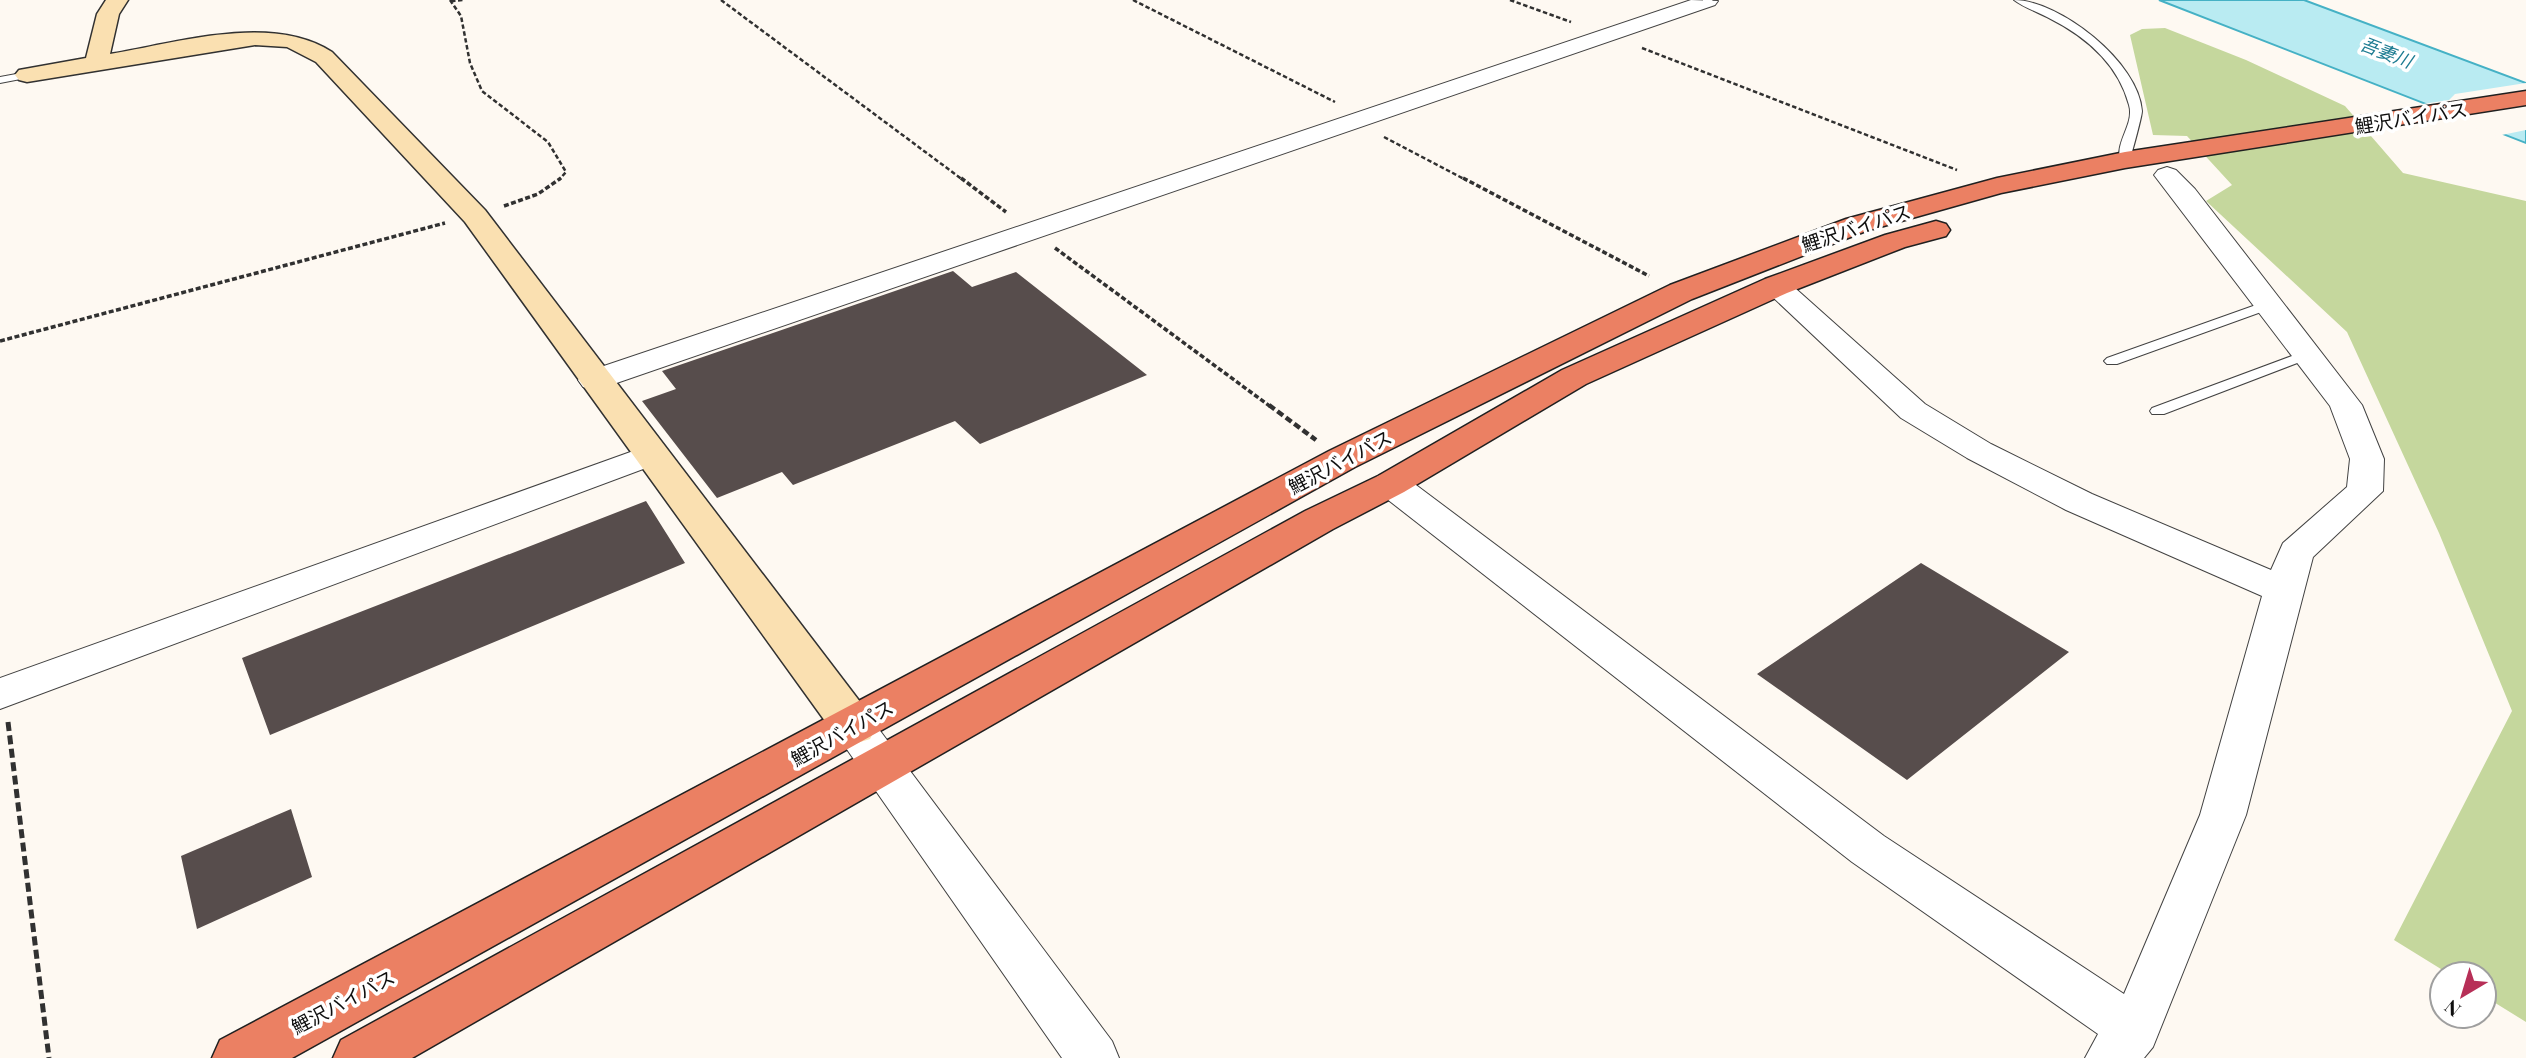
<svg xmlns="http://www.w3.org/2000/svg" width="2526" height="1058" viewBox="0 0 2526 1058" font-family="'Playfair Display','Noto Sans JP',serif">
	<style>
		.forest { fill: #c5d79d }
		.water { fill: #b9ebf2; stroke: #45b1c5; stroke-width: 2 }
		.pier { fill: #fef9f2 }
		.building { fill: #574d4c }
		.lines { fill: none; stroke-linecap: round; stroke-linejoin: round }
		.lane-casing { stroke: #424242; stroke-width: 2 }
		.street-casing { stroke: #424242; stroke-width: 2 }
		.secondary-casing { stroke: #313131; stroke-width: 3 }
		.highway-casing { stroke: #202020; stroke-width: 3 }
		.path-far3 { stroke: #313131; stroke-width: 2.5; stroke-dasharray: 4.5 2.5; stroke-linecap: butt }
		.path-far2 { stroke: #313131; stroke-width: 3.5; stroke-dasharray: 5 2.5; stroke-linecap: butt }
		.path-far1 { stroke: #313131; stroke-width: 4.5; stroke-dasharray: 7 3.5; stroke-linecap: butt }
		.path { stroke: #313131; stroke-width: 5; stroke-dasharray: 9 4.5; stroke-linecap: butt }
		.lane { fill: #fff; fill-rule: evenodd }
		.street { fill: #fff; fill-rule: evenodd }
		.secondary { fill: #fae0b1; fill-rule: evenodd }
		.highway { fill: #eb8063; fill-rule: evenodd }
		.labels { text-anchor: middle; stroke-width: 7; stroke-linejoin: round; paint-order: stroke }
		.far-water-label { font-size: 18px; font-style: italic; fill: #1e7c92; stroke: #fff }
		.street-label { font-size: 19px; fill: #0f0f0f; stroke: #fff }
	</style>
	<rect width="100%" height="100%" fill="#fef9f2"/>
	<path class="forest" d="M 2165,28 L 2246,60 L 2345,106 L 2403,173 L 2526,201 L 2526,1022 L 2484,996 L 2484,974 L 2449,974 L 2394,940 L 2512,711 L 2439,533 L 2347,332 L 2206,201 L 2232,185 L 2187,136 L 2153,135 L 2130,35 L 2142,29 Z"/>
	<path class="water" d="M 2159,0 L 2304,0 L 2526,83 L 2526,143 Z"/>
	<path class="pier" d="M 2526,83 L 2526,130 L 2497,136 L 2416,105 L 2449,100 L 2455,94 Z"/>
	<path class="building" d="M 953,271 L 972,287 L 1016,272 L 1147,375 L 980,444 L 955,421 L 793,485 L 782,472 L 717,498 L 642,401 L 676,389 L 662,371 Z
		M 646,501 L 685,563 L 270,735 L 242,658 Z
		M 1921,563 L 2069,652 L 1907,780 L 1757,674 Z
		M 291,809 L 312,877 L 197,929 L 181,856 Z"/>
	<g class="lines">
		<defs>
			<path id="lane" d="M 1713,0 L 1708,4 L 1703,1 L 1703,0 Z
				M 2014,0 C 2059,0 2139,62 2142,111 C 2142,116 2131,156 2129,163 L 2121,163 C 2113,143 2135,125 2129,105 C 2118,63 2085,36 2047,17 C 2037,12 2023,7 2014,0 Z
				M 27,72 L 32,75 L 31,77 L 0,83 L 0,77 Z
				M 2270,300 L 2277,304 L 2275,307 L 2117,364 L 2107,364 L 2104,361 L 2107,358 Z
				M 2308,350 L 2313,351 L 2315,354 L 2313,357 L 2164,414 L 2152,414 L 2150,411 L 2152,408 Z"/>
			<path id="street" d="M 1691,0 L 1718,1 L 1715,5 L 605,387 L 594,390 L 583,387 L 578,380 L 583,373 Z
				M 2167,167 L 2176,170 L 2195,189 L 2362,405 L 2384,459 L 2383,491 L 2313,557 L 2246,815 L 2153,1047 L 2144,1058 L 2085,1058 L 2098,1034 L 1852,862 L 1378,492 L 1373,484 L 1378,476 L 1391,473 L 1404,476 L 1884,836 L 2124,994 L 2200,815 L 2262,596 L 2066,510 L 1967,458 L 1901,418 L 1761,286 L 1766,280 L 1776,277 L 1786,280 L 1925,404 L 1991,444 L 2092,494 L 2271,570 L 2283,543 L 2347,487 L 2350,459 L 2330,406 L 2154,175 L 2158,170 Z
				M 650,445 L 662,448 L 667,455 L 662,462 L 0,709 L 0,678 Z
				M 854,711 L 869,716 L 1112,1041 L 1119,1058 L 1062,1058 L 839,738 L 833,727 L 839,716 Z"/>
			<path id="secondary" d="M 106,0 L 128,0 L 119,14 L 110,54 C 178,43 271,13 332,52 L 485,210 L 870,715 L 876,727 L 870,739 L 854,744 L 838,739 L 465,222 L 316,62 L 287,47 L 255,45 L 27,82 L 19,80 L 15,75 L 19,70 L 86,58 L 97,14 Z"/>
			<path id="highway" d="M 2526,91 L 2526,105 L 2125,168 L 2001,193 L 1866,231 L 1692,299 L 1355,467 L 292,1058 L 212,1058 L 220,1040 L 1329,451 L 1670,285 L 1846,219 L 1997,178 L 2125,152 Z
				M 1936,221 L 1946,224 L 1950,230 L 1946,236 L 1905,247 L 1787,293 L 1586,384 L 1404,492 L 1333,529 L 412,1058 L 333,1058 L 341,1040 L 1305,511 L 1378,476 L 1562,370 L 1765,279 L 1885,235 Z"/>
		</defs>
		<use href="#lane" class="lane-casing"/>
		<use href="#street" class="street-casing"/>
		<use href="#secondary" class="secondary-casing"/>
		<use href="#highway" class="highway-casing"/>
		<path class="path-far3" d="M 450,0 L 461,16 L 470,63 L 482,91 L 548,142 L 566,172 L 559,180
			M 721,0 L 963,180
			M 1133,0 L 1335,102
			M 1510,0 L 1571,22
			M 451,1 L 464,0
			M 1642,48 L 1957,170
			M 1384,137 L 1466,180"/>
		<path class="path-far2" d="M 961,178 L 1006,212
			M 1463,178 L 1649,276
			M 504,206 L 538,194 L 561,178
			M 1055,248 L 1271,407
			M 0,341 L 445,223"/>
		<path class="path-far1" d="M 1269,405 L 1316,440"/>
		<path class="path" d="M 8,722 L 49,1058"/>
		<use href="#lane" class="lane"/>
		<use href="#street" class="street"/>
		<use href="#secondary" class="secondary"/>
		<use href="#highway" class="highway"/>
	</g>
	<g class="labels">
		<g class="far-water-label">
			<text transform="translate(2386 53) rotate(21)" y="6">吾妻川</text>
		</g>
		<g class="street-label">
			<text transform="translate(2411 118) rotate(-9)" y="7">鯉沢バイパス</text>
			<text transform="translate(1856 228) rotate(-18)" y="7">鯉沢バイパス</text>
			<text transform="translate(1340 462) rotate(-28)" y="7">鯉沢バイパス</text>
			<text transform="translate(842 733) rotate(-29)" y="7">鯉沢バイパス</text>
			<text transform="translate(343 1002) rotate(-28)" y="7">鯉沢バイパス</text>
		</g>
	</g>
	<g transform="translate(2463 995) rotate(218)"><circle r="33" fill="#ffffff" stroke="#9f9f9f" stroke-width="2"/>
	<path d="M0-5L12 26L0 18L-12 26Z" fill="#b72f57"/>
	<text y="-10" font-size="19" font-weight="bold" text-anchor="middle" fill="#0f0f0f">N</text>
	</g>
</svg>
